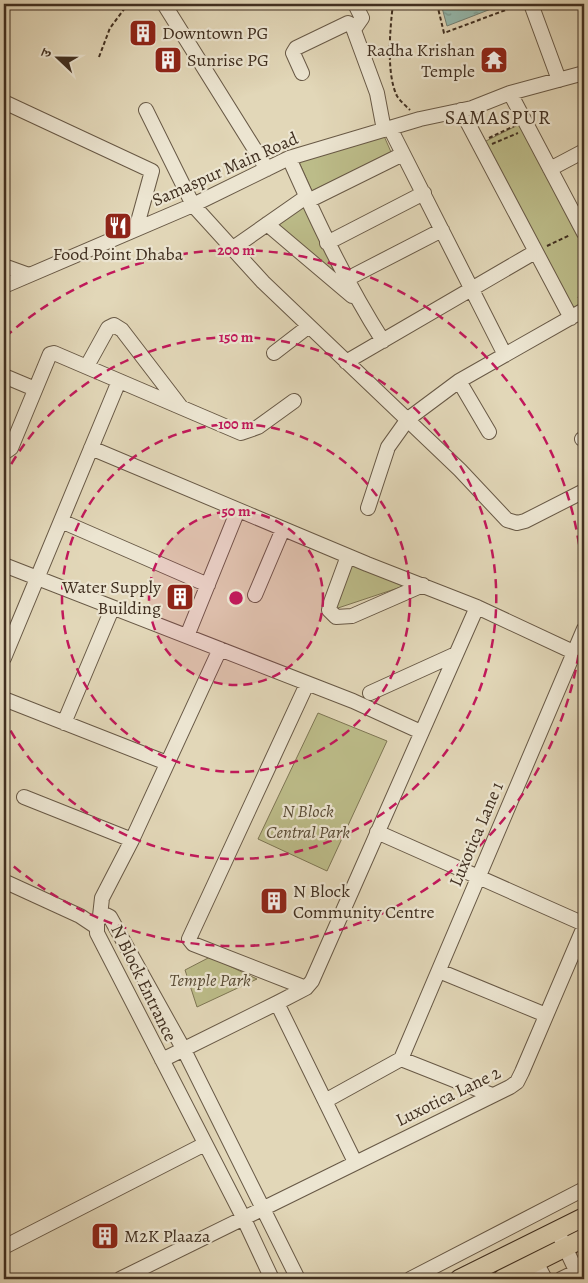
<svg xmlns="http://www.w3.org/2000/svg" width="588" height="1283" viewBox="0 0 588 1283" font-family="Alegreya,'Noto Serif Devanagari',serif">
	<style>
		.green { fill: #bcbc89; stroke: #7e7654 }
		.water { fill: url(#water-ripples); stroke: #738276 }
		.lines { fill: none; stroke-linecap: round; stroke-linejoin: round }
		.minor-casing { stroke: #685946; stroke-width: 16 }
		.major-casing { stroke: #402f20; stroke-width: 20 }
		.path { stroke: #402f20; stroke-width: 2; stroke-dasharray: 4 2.5; stroke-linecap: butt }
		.minor { stroke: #ece5d1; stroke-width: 14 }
		.major { stroke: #e2d7b8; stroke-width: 18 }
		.ring { fill: none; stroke: #c2185b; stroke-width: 2.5; stroke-dasharray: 9 6 }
		.labels { text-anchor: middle; stroke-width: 4.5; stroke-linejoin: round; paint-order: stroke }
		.poi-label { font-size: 18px; fill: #402f20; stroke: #ece5d1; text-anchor: start }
		.street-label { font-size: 18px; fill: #402f20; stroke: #ece5d1 }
		.park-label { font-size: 18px; font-style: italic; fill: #594b35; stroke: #ece5d1 }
		.quarter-label { font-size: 20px; letter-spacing: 1px; fill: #402f20; stroke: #ece5d1 }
		.centre { fill: #c2185b; stroke: #ece5d1; stroke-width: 2.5 }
		.ring-label { font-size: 15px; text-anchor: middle; font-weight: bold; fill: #c2185b; stroke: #ece5d1; stroke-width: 4.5; stroke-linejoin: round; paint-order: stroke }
	</style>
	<defs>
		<pattern id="water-ripples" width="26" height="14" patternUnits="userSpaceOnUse" patternTransform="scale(1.25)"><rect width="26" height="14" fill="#95baaf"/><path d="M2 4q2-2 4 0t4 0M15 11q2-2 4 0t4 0" fill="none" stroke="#7b988e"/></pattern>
	</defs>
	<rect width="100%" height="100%" fill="#e2d7b8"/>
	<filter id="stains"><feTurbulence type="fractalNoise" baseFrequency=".004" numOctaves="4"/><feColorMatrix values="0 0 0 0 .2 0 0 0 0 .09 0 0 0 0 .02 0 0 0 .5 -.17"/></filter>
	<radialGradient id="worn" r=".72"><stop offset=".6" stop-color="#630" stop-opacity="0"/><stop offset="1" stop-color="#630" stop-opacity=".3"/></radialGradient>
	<path class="green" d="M 524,122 L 584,237 L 584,307 L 572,313 L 480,144 Z
		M 384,136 L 391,152 L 312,191 L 299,162 Z
		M 305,200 L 337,279 L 272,225 Z
		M 352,565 L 407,585 L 335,609 Z
		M 318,713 L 387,741 L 327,871 L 258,839 Z
		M 210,957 L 257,979 L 197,1007 L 185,970 Z"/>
	<path class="water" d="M 441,4 L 504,4 L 447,26 Z"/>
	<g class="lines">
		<defs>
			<path id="minor" d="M 164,4 L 267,169
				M 531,4 L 559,80
				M 355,28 L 362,18 L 355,4
				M 302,73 L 293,53 L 296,48 L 348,23 L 352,25 L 377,93 L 384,130
				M 510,93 L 584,233
				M 4,102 L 152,171 L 136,229
				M 146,110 L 193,205 L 263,282 L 460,470 L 507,520 L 517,523 L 525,521 L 584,491
				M 461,110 L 571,318
				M 390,128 L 505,355
				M 289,158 C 317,221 346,283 383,341
				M 550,169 L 584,151
				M 308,201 L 403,154
				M 267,224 L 352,296
				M 327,243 L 424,193
				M 233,248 L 306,197
				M 4,266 L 29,275
				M 347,279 L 442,230
				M 4,286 L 193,205 L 289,158 L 420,119 L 472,108 L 510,93 L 584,73
				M 274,353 L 309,326
				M 346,362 L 535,252
				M 87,366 L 108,328 L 114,325 L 122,330 L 181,407
				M 4,376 L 35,389
				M 459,381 L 489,432
				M 582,439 L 584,438
				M 91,448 L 367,564 L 477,607 L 584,657
				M 4,453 L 11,448 L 50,354 L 54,353 L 241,433 L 258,427 L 294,401
				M 368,508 L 388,447 L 408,419 L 459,381 L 584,310
				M 61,521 L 208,585
				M 348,556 L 330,605 L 329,610 L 336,617 L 352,616 L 423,585
				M 4,565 L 353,701 L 421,732
				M 255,595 L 283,529
				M 187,636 L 238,510
				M 4,658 L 119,381
				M 370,693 L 456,654
				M 4,699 L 167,763
				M 64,723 L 112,609
				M 24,797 L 132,840
				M 377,832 L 584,924
				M 8,883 L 80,916 L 95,926
				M 100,916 L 102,898 L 132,840 L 220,649
				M 439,971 L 546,1015
				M 306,988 L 193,944 L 189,939 L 307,684
				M 277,1003 L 355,1162
				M 401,1059 L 584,629
				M 162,1060 L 277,1003 L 306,988 L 312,981 L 477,607
				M 325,1101 L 401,1059 L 492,1095
				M 557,1230 L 580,1279
				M 4,1247 L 205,1144
				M 536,1262 L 545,1279
				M 120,1279 L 510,1087 L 517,1082 L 522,1072 L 584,927
				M 272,1279 L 243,1217 L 97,933 L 97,920 L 106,915 L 110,917 L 184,1050 L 298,1279
				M 410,1279 L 584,1189
				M 561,1279 L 584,1268"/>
			<path id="major" d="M 459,1279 L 584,1217
				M 502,1279 L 584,1238"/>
		</defs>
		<use href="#minor" class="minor-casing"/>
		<use href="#major" class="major-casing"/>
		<path class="path" d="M 393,4 C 390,28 386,74 397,96 C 400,101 406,106 410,110
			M 437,4 L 444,33 L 519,5
			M 99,57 L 110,28 L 128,4
			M 489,138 L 514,126
			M 492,144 L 518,133
			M 547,246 L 570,235
			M 578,298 L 584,295"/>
		<use href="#minor" class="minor"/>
		<use href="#major" class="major"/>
	</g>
	<circle cx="236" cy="598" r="87" fill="#c2185b" fill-opacity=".12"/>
	<g class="ring">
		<circle cx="236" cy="598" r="87"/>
		<circle cx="236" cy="598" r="174"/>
		<path d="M4 477A261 261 0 1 1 4 719"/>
		<path d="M5 337A348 348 0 1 1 5 859"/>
	</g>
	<defs>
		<symbol id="building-square" viewBox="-11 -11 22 22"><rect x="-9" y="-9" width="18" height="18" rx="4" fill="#8f2418" stroke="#ece5d1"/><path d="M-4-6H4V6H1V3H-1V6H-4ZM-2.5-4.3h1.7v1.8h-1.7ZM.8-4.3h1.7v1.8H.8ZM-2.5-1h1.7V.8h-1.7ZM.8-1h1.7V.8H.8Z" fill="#fff"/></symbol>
		<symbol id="temple-square" viewBox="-11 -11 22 22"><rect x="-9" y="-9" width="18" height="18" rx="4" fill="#8f2418" stroke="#ece5d1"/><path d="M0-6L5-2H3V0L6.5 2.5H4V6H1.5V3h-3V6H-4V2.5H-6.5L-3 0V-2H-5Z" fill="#fff"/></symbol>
		<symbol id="restaurant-square" viewBox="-11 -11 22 22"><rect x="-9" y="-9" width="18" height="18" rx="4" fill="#8f2418" stroke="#ece5d1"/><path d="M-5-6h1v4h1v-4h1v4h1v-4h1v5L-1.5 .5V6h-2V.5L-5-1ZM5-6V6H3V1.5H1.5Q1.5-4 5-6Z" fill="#fff"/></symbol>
	</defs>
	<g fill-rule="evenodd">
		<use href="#building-square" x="127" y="17" width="32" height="32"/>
		<use href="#building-square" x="152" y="44" width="32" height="32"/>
		<use href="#temple-square" x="478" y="44" width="32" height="32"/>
		<use href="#restaurant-square" x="102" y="210" width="32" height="32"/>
		<use href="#building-square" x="164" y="581" width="32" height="32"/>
		<use href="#building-square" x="258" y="885" width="32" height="32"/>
		<use href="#building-square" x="89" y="1220" width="32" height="32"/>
	</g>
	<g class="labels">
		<g class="poi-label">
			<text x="162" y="39">Downtown PG</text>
			<text x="475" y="56" text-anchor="end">Radha Krishan<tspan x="475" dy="21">Temple</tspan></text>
			<text x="187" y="66">Sunrise PG</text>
			<text x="118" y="260" text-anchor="middle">Food Point Dhaba</text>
			<text x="161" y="593" text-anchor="end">Water Supply<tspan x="161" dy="21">Building</tspan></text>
			<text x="293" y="897">N Block<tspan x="293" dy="21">Community Centre</tspan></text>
			<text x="124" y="1242">M2K Plaaza</text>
		</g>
		<g class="street-label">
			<text transform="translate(225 169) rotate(-24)" y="6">Samaspur Main Road</text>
			<text transform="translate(476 834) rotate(-67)" y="6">Luxotica Lane 1</text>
			<text transform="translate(144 983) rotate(64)" y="6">N Block Entrance</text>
			<text transform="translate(448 1096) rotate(-26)" y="6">Luxotica Lane 2</text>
		</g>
		<g class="park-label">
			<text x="308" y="817">N Block<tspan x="308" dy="21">Central Park</tspan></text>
			<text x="210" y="986">Temple Park</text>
		</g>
		<g class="quarter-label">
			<text x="498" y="124">SAMASPUR</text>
		</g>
	</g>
	<circle cx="236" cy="598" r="8" class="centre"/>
	<g class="ring-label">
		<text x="236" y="255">200 m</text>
		<text x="236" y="342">150 m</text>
		<text x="236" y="429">100 m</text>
		<text x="236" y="516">50 m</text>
	</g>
	<rect width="588" height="1283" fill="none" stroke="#e2d7b8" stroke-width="20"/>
	<rect x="5" y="5" width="578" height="1273" fill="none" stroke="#402f20" stroke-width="2.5"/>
	<rect x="10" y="10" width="568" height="1263" fill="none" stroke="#402f20"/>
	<g transform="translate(58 58) rotate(292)" stroke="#ece5d1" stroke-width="4" paint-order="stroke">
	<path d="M0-4L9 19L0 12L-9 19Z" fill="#402f20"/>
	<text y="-8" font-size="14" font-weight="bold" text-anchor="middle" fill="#402f20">उ</text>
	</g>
	<rect width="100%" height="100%" filter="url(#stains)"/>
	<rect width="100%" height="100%" fill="url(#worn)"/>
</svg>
